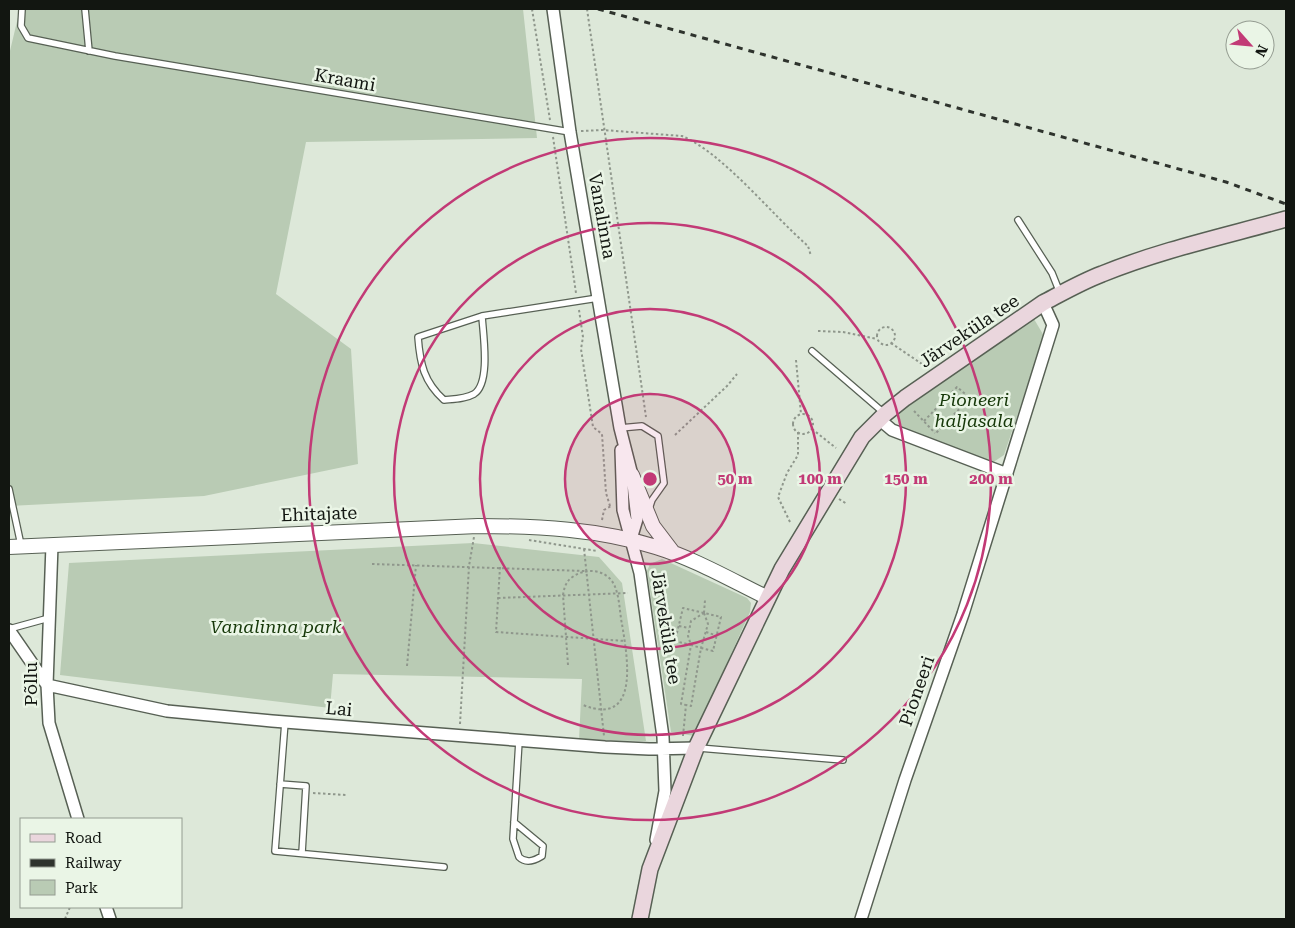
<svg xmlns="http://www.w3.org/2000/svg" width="1295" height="928" viewBox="0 0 1295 928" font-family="'Roboto Serif',serif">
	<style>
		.green { fill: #b9cbb4 }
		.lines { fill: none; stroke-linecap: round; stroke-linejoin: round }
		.service-casing { stroke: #576054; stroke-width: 8 }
		.minor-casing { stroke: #576054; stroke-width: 14 }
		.tertiary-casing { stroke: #576054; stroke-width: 16 }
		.secondary-casing { stroke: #576054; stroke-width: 18 }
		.path { stroke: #8f978c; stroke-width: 2; stroke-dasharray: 2.5 2.5; stroke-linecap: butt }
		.service { stroke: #fff; stroke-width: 5.5 }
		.minor { stroke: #fff; stroke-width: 11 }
		.tertiary { stroke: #fff; stroke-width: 14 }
		.secondary { stroke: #ead6dd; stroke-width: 15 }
		.rail { stroke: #2e332d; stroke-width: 3; stroke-dasharray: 6 6; stroke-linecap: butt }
		.ring { fill: none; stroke: #c23a76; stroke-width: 2.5 }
		.labels { text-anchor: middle; stroke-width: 5; stroke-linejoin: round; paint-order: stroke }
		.street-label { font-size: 18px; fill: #121611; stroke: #eaf5e6 }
		.park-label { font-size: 18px; font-style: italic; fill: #163809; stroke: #eaf5e6 }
		.centre { fill: #c23a76; stroke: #eaf5e6; stroke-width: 2.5 }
		.ring-label { font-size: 15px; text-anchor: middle; font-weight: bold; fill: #c23a76; stroke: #eaf5e6; stroke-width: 5; stroke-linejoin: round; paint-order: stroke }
	</style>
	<rect width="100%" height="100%" fill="#dde8d9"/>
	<path class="green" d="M 20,9 L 523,9 L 537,138 L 306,142 L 276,294 L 351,349 L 358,464 L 204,496 L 9,506 L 9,55 Z
		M 1034,319 L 1044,336 L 1004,455 L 992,463 L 902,428 L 897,412 Z
		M 473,543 L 599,557 L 622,583 L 646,741 L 579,740 L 582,679 L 333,674 L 330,708 L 60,675 L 69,563 Z
		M 662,559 L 747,598 L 751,603 L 750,612 L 694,736 L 671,732 L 647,571 L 650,564 Z"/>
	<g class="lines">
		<defs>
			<path id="service" d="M 22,9 L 21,26 L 28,38 L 115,56 L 570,132
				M 85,9 L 89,51
				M 1018,220 L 1052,273 L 1060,293
				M 482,316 L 418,337 C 420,364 424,382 444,400 C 455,399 465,399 474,394 C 491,383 483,334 482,316 L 598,298
				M 812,351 L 884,413
				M 620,428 L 642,426 L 658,436 L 664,483 L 652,500 L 649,509
				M 9,489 L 21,545
				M 9,629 L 49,618
				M 285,722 L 275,851 L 444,867
				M 699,748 L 843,760
				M 280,784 L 306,786 L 302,853
				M 514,822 L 543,846 L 542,856 C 534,861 526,864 519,857 L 513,839 L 519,741"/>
			<path id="minor" d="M 553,9 L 570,132 L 620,428 L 632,475 L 637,519 L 631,539
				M 879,419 L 892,430 L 1007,474
				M 621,450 L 623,510 L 640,573 L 663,737 L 665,791 L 656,840
				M 52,545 L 47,685 L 49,723 L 78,819
				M 9,630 L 47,685 L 167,711 L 272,721 L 605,747 L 649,749 L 696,748
				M 106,907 L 110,919
				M 861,919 L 905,780 L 963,614 L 1053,325 L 1043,303"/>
			<path id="tertiary" d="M 632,475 L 653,526 L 672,551
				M 9,547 L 478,526 C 538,526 599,529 656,547 C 695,559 731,580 768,598"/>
			<path id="secondary" d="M 640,919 L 650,869 L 696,748 L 768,598 L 782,569 L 862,437 L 885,414 L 905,398 L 1043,303 C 1062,293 1081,282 1102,274 C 1161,250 1225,236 1286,219"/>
		</defs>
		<use href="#service" class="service-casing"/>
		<use href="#minor" class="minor-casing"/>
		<use href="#tertiary" class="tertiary-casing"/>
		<use href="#secondary" class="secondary-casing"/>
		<path class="path" d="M 532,9 L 550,120
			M 587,9 L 646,417
			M 581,131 L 603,130 L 682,136 C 723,153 772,215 808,246 L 811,256
			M 553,137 L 576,293
			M 579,310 L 583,337 L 581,349 L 593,427 L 602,434 L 606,493 L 610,506
			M877 336a9 9 0 1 1 18 0a9 9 0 1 1-18 0Z
			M 818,331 L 843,332 L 877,339
			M 891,343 L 922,364
			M 796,360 L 801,414
			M 914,411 L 935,433
			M793 424a10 10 0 1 1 20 0a10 10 0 1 1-20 0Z
			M 924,421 L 957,387 L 970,398 L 936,433
			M 812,429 L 836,448
			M 675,435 L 727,386 L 737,374
			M 839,499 L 847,504
			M 602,520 L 604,510 L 611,506
			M 790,522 L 778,497 L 787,473 L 798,455 L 798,432
			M 529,540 L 597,551
			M 584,549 L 604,736
			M 372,564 L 585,571
			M 500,567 L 496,632 L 625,641
			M 498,598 L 628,593
			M 704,613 L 708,624 L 701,648 L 691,645 L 688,636 L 691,621 Z
			M 704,613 L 705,600
			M 679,626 L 689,628
			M 706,632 L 715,635
			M 568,665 L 563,595 C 565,583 568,578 580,573 C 589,570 600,570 608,577 C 620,586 619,611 622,624 C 627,655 641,728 583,705
			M 407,666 L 416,565
			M 460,724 L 469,566 L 474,537
			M 683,736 L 686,705 L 691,706 L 701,648 L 713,651 L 721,617 L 683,608 L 675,641 L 691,645 L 681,704 L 686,705
			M 313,793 L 346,795
			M 65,919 L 70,907"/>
		<use href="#service" class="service"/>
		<use href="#minor" class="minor"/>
		<use href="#tertiary" class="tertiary"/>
		<use href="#secondary" class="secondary"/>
		<path class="rail" d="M 598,9 L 1226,182 L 1286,204"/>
	</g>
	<circle cx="650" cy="479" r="85" fill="#c23a76" fill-opacity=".12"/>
	<g class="ring">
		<circle cx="650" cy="479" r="85"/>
		<circle cx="650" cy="479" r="170"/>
		<circle cx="650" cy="479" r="256"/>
		<circle cx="650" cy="479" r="341"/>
	</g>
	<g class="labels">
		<g class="street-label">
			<text transform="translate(345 80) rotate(10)" y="6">Kraami</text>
			<text transform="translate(602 216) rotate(80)" y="6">Vanalinna</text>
			<text transform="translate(969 331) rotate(-34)" y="6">Järveküla tee</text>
			<text transform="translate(319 514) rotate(-2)" y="6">Ehitajate</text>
			<text transform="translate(666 627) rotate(81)" y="6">Järveküla tee</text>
			<text transform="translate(31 684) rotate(-90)" y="6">Põllu</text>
			<text transform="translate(917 691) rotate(-71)" y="6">Pioneeri</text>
			<text transform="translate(339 709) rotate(5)" y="6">Lai</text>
		</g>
		<g class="park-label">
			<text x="974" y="406">Pioneeri<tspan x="974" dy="21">haljasala</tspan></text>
			<text x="276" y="633">Vanalinna park</text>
		</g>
	</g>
	<circle cx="650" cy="479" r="8" class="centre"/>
	<g class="ring-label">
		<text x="735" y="484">50 m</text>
		<text x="820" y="484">100 m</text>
		<text x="906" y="484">150 m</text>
		<text x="991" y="484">200 m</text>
	</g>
	<rect width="1295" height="928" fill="none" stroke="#121611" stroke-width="20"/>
	<rect x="20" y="818" width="162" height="90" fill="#eaf5e6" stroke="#949c91"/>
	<rect x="30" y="834" width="25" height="8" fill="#ead6dd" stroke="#949c91"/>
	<text x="65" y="843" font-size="15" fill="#121611">Road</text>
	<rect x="30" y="859" width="25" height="8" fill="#2e332d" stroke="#949c91"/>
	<text x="65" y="868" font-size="15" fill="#121611">Railway</text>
	<rect x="30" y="880" width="25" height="15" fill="#b9cbb4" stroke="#949c91"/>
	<text x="65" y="893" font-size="15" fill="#121611">Park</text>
	<g transform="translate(1250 45) rotate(117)"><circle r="24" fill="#eaf5e6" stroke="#949c91"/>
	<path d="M0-4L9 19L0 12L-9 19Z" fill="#c23a76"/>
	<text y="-8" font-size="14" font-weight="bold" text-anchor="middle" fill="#121611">N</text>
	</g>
</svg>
